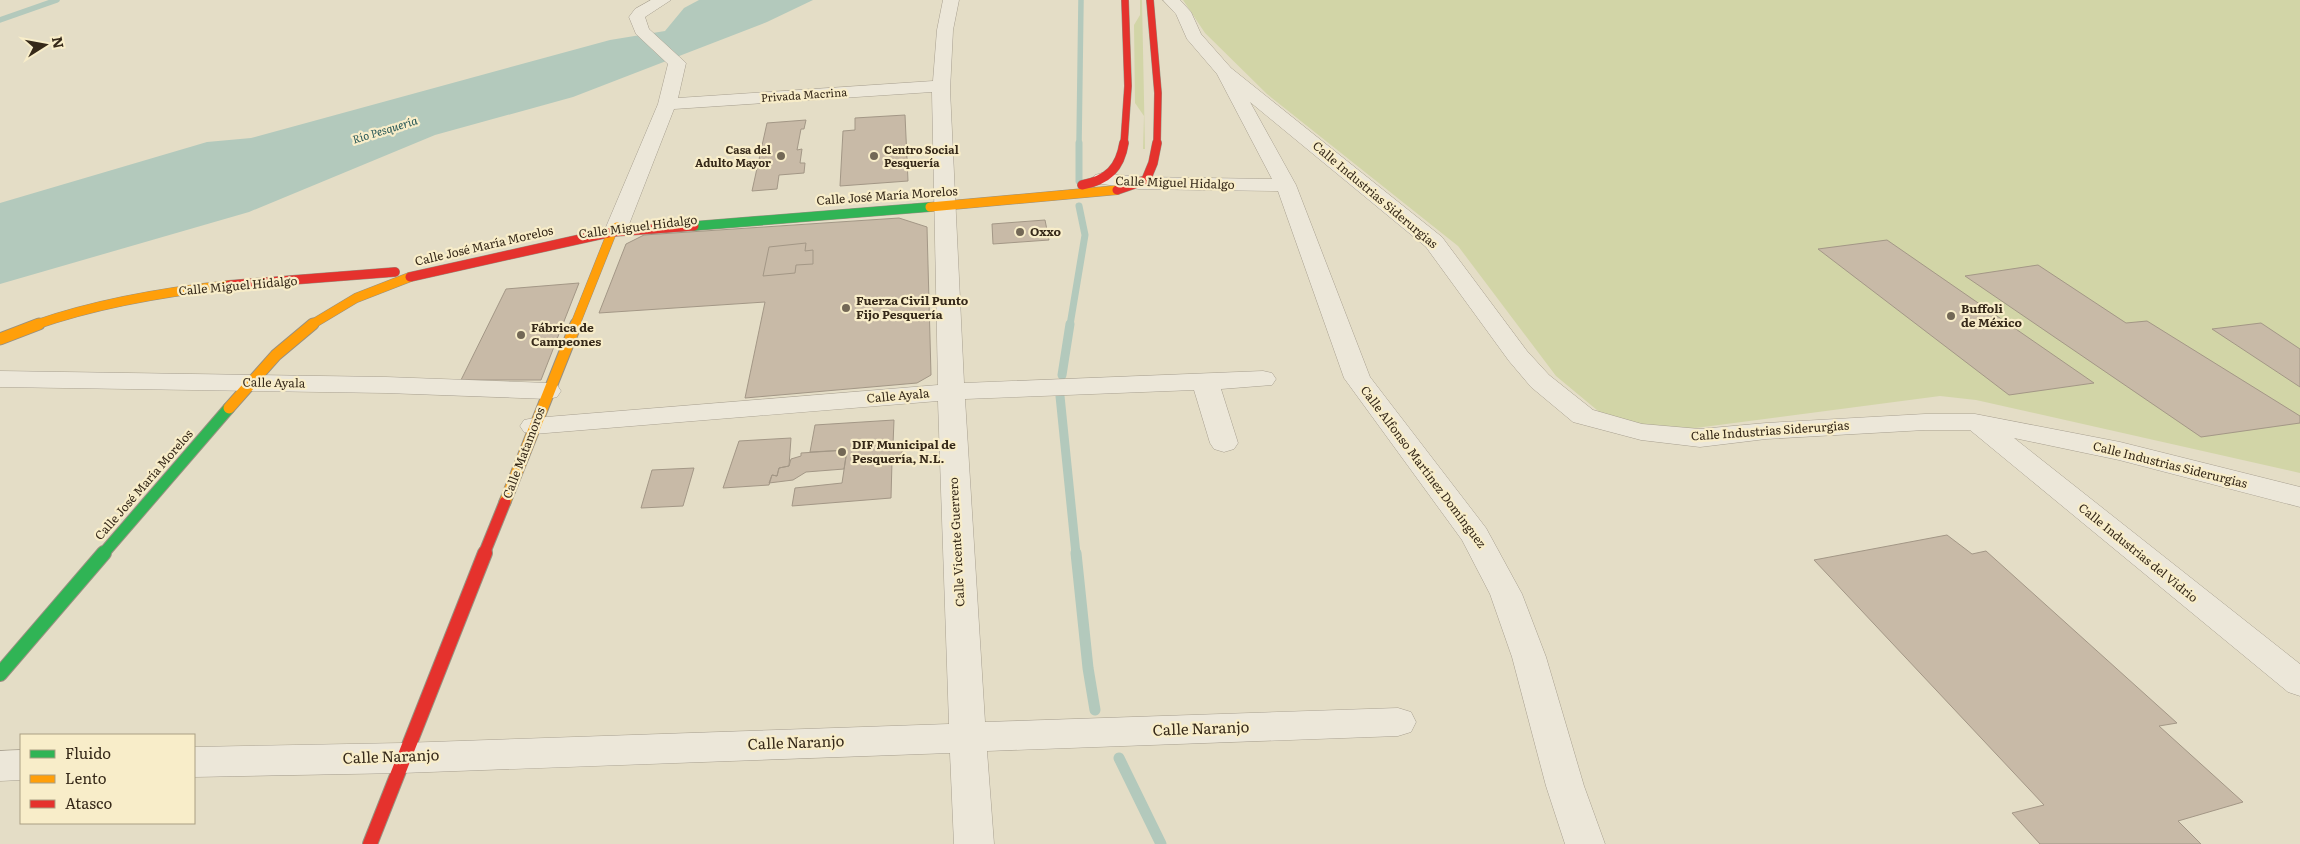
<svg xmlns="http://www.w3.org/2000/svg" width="2300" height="844" viewBox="0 0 2300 844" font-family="Literata,serif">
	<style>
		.green { fill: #d2d5a7 }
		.water { fill: #b3c9bc }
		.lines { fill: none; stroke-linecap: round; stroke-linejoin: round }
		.stream-far3 { stroke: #b3c9bc; stroke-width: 5.5 }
		.stream-far2 { stroke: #b3c9bc; stroke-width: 7 }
		.stream-far1 { stroke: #b3c9bc; stroke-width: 9 }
		.stream { stroke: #b3c9bc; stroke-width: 11 }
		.building { fill: #c8baa7; stroke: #a39786 }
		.street-casing { stroke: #a8a090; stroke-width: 1 }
		.fast-far2-casing { stroke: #989080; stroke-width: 10 }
		.fast-far1-casing { stroke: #989080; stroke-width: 13 }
		.fast-casing { stroke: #989080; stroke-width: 16 }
		.slow-far1-casing { stroke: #989080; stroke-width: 10 }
		.slow-casing { stroke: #989080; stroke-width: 13 }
		.jam-far3-casing { stroke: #989080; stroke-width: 8 }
		.jam-far2-casing { stroke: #989080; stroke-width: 10 }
		.jam-far1-casing { stroke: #989080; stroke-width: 13 }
		.jam-casing { stroke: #989080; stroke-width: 16 }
		.street { fill: #ece7d9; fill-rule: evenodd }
		.fast-far2 { stroke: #30b455; stroke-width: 9 }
		.fast-far1 { stroke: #30b455; stroke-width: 11 }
		.fast { stroke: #30b455; stroke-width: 14 }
		.slow-far1 { stroke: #ff9f0a; stroke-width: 9 }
		.slow { stroke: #ff9f0a; stroke-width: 11 }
		.jam-far3 { stroke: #e5322d; stroke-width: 7 }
		.jam-far2 { stroke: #e5322d; stroke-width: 9 }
		.jam-far1 { stroke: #e5322d; stroke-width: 11 }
		.jam { stroke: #e5322d; stroke-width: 14 }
		.poi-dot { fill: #736856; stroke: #f8edc9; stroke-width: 2 }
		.labels { text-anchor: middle; stroke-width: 4.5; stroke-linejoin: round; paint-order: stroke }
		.far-street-label { font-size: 11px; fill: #362919; stroke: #f8edc9 }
		.far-water-label { font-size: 11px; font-style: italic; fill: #275756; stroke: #f8edc9 }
		.far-poi-label { font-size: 11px; font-weight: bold; fill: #362919; stroke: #f8edc9; text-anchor: end }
		.street-label { font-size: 12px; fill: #362919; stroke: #f8edc9 }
		.poi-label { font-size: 12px; font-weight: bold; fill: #362919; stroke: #f8edc9; text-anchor: start }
		.near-street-label { font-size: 15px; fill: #362919; stroke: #f8edc9 }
	</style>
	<rect width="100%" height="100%" fill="#e4ddc6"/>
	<path class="green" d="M 1140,0 L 1142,0 L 1145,149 L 1143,149 L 1144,116 L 1135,103 L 1134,25 L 1140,15 Z
		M 1183,0 L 2300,0 L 2300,473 L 1976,400 L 1940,396 L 1688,429 L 1628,425 L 1603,415 L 1556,376 L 1458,246 L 1267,94 L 1205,33 Z"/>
	<path class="water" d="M 699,0 L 813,0 L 767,22 L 573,97 L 435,135 L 249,212 L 0,284 L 0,203 L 207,142 L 251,138 L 610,40 L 665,31 L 684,8 Z"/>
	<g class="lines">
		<path class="stream-far3" d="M 0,20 L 57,0
			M 1079,144 L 1081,0"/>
		<path class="stream-far2" d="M 1079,181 L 1079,143
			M 1070,325 L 1085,235 L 1079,206"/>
		<path class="stream-far1" d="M 1062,375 L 1070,324
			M 1060,396 L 1076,554"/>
		<path class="stream" d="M 1076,553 L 1088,668 L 1095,710
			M 1119,758 L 1161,844"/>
	</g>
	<path class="building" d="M 905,115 L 908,181 L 840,186 L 843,131 L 855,130 L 855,118 Z
		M 806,120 L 804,129 L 801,129 L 797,150 L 802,149 L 800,163 L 805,163 L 804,173 L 779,175 L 777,189 L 752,191 L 767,123 Z
		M 899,218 L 927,227 L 931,375 L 917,383 L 745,398 L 765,302 L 599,313 L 626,244 L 644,235 Z
		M 1045,220 L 1049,240 L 993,244 L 992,224 Z
		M 1887,240 L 2094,383 L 2009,395 L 1818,249 Z
		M 806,243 L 805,251 L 813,250 L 813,264 L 796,265 L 795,273 L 763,276 L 769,247 Z
		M 2038,265 L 2126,323 L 2147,321 L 2300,416 L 2300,423 L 2201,437 L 1965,276 Z
		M 579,283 L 541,380 L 461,380 L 506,289 Z
		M 2261,323 L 2300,349 L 2300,387 L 2212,329 Z
		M 894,420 L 893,445 L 903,445 L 901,460 L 892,461 L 891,498 L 792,506 L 795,488 L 842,483 L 847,450 L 810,452 L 815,425 Z
		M 791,438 L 789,466 L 779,468 L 777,476 L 772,475 L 769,485 L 723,488 L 739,441 Z
		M 847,450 L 844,469 L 806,472 L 793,480 L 769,483 L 772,475 L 777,476 L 779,468 L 789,466 L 791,459 L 801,456 L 801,453 Z
		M 694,468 L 683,506 L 641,508 L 652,470 Z
		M 1947,535 L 1972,554 L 1986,551 L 2177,723 L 2159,726 L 2243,802 L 2178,821 L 2201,844 L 2040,844 L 2012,813 L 2044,805 L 1814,560 Z"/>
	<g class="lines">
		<defs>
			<path id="street" d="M 651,0 L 671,0 L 645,17 L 649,29 L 686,63 L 678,98 L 933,81 L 937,30 L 943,0 L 959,0 L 953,30 L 950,90 L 964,383 L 1263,371 L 1272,373 L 1276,379 L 1272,385 L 1221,389 L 1238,443 L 1234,449 L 1224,452 L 1214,449 L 1210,443 L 1194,390 L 965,399 L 985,722 L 1398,708 L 1411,712 L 1416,722 L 1411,732 L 1398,736 L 987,751 L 994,844 L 954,844 L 950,753 L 402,773 L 194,777 L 194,747 L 402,743 L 949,724 L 938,401 L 534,434 L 524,432 L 520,426 L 524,420 L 534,418 L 938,385 L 932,92 L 674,109 L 628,227 L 625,232 L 617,234 L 609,232 L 606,227 L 658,104 L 668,64 L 636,34 L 629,17 L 635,9 Z
				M 1163,0 L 1180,0 L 1191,12 L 1201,34 L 1231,68 L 1442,237 L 1527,351 L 1549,375 L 1593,410 L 1642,424 L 1700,429 L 1766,423 L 1925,414 L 1975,414 L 2120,442 L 2300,487 L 2300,507 L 2119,460 L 2014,438 L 2300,664 L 2300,696 L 2288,692 L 1970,430 L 1925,430 L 1766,439 L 1700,447 L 1641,440 L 1573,422 L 1531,387 L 1509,361 L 1426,247 L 1250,102 L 1296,185 L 1370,377 L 1486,528 L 1522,594 L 1546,657 L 1584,786 L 1605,844 L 1565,844 L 1546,786 L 1512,657 L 1490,594 L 1462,540 L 1344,378 L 1278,191 L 1139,189 L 1095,183 L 1092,179 L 1095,175 L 1102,173 L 1139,177 L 1272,179 L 1217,74 L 1187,39 L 1176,14 Z
				M 0,371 L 386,377 L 548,383 L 557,385 L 561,391 L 557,397 L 548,399 L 386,393 L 0,387 Z
				M 21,750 L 21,780 L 0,781 L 0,751 Z"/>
			<path id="fast-far2" d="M 694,226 L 930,207"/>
			<path id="fast-far1" d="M 103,554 L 229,408"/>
			<path id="fast" d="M 0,674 L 104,553"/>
			<path id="slow-far1" d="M 930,207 L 1117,190
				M 35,325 C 98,303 163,292 229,285
				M 311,325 L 356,298 L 410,277
				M 575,325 L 612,232 L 617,227"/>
			<path id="slow" d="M 0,339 L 39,324
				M 229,408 L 276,355 L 313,324
				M 505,502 L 576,324"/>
			<path id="jam-far3" d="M 1150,0 L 1158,93 L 1157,144
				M 1124,144 L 1128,86 L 1125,0"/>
			<path id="jam-far2" d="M 1082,185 C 1108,180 1120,168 1124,143
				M 1117,190 L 1146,180 L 1153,163 L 1157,143
				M 410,277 L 612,232 L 694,226
				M 229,285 L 395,272"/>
			<path id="jam-far1" d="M 484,554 L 505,502"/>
			<path id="jam" d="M 370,844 L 485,553"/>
		</defs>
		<use href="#street" class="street-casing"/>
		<use href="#fast-far2" class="fast-far2-casing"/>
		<use href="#fast-far1" class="fast-far1-casing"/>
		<use href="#fast" class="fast-casing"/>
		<use href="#slow-far1" class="slow-far1-casing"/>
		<use href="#slow" class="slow-casing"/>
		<use href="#jam-far3" class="jam-far3-casing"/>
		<use href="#jam-far2" class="jam-far2-casing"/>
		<use href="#jam-far1" class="jam-far1-casing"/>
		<use href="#jam" class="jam-casing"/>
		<use href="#street" class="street"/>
		<use href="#fast-far2" class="fast-far2"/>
		<use href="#fast-far1" class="fast-far1"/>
		<use href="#fast" class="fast"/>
		<use href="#slow-far1" class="slow-far1"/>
		<use href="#slow" class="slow"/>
		<use href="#jam-far3" class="jam-far3"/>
		<use href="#jam-far2" class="jam-far2"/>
		<use href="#jam-far1" class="jam-far1"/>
		<use href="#jam" class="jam"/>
	</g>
	<g class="poi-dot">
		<circle cx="781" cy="156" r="5"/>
		<circle cx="874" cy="156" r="5"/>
		<circle cx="1020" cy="232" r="5"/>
		<circle cx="846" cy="308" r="5"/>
		<circle cx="1951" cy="316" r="5"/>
		<circle cx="521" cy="335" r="5"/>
		<circle cx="842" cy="452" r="5"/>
	</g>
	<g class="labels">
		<g class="far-street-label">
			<text transform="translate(804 95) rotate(-4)" y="4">Privada Macrina</text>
		</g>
		<g class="far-water-label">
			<text transform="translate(385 130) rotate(-17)" y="4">Río Pesquería</text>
		</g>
		<g class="far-poi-label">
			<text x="771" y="154">Casa del<tspan x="771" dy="13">Adulto Mayor</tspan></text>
			<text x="884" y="154" text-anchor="start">Centro Social<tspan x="884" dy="13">Pesquería</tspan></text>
		</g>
		<g class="street-label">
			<text transform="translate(1175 183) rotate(2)" y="4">Calle Miguel Hidalgo</text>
			<text transform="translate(1375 195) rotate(40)" y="4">Calle Industrias Siderurgias</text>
			<text transform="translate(887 196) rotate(-4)" y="4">Calle José María Morelos</text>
			<text transform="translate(638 227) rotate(-7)" y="4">Calle Miguel Hidalgo</text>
			<text transform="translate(484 246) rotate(-13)" y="4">Calle José María Morelos</text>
			<text transform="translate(238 286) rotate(-5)" y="4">Calle Miguel Hidalgo</text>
			<text transform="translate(274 383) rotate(1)" y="4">Calle Ayala</text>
			<text transform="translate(898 396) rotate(-5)" y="4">Calle Ayala</text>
			<text transform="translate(1770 431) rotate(-4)" y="4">Calle Industrias Siderurgias</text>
			<text transform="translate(524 453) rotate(-69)" y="4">Calle Matamoros</text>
			<text transform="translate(2170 465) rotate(14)" y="4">Calle Industrias Siderurgias</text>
			<text transform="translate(1423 467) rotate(53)" y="4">Calle Alfonso Martínez Domínguez</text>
			<text transform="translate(144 485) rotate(-49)" y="4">Calle José María Morelos</text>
			<text transform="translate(957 542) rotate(-93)" y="4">Calle Vicente Guerrero</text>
			<text transform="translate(2138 553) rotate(39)" y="4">Calle Industrias del Vidrio</text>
		</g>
		<g class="poi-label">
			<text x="1030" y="236">Oxxo</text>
			<text x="856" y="305">Fuerza Civil Punto<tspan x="856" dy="14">Fijo Pesquería</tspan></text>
			<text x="1961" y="313">Buffoli<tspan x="1961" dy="14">de México</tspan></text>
			<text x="531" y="332">Fábrica de<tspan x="531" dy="14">Campeones</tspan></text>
			<text x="852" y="449">DIF Municipal de<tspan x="852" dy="14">Pesquería, N.L.</tspan></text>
		</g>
		<g class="near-street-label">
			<text transform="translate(1201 729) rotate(-2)" y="5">Calle Naranjo</text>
			<text transform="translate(796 743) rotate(-2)" y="5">Calle Naranjo</text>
			<text transform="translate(391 757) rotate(-2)" y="5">Calle Naranjo</text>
		</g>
	</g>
	<rect x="20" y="734" width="175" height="90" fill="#f8edc9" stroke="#aa9f83"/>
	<rect x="30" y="750" width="25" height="8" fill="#30b455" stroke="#aa9f83"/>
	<text x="65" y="759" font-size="15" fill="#362919">Fluido</text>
	<rect x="30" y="775" width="25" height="8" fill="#ff9f0a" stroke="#aa9f83"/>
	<text x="65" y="784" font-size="15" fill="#362919">Lento</text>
	<rect x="30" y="800" width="25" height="8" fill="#e5322d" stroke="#aa9f83"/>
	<text x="65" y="809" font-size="15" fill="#362919">Atasco</text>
	<g transform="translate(45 45) rotate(79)" stroke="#f8edc9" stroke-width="4" paint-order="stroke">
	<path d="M0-4L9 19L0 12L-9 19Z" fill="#362919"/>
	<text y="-8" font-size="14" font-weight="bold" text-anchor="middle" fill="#362919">N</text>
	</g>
</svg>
